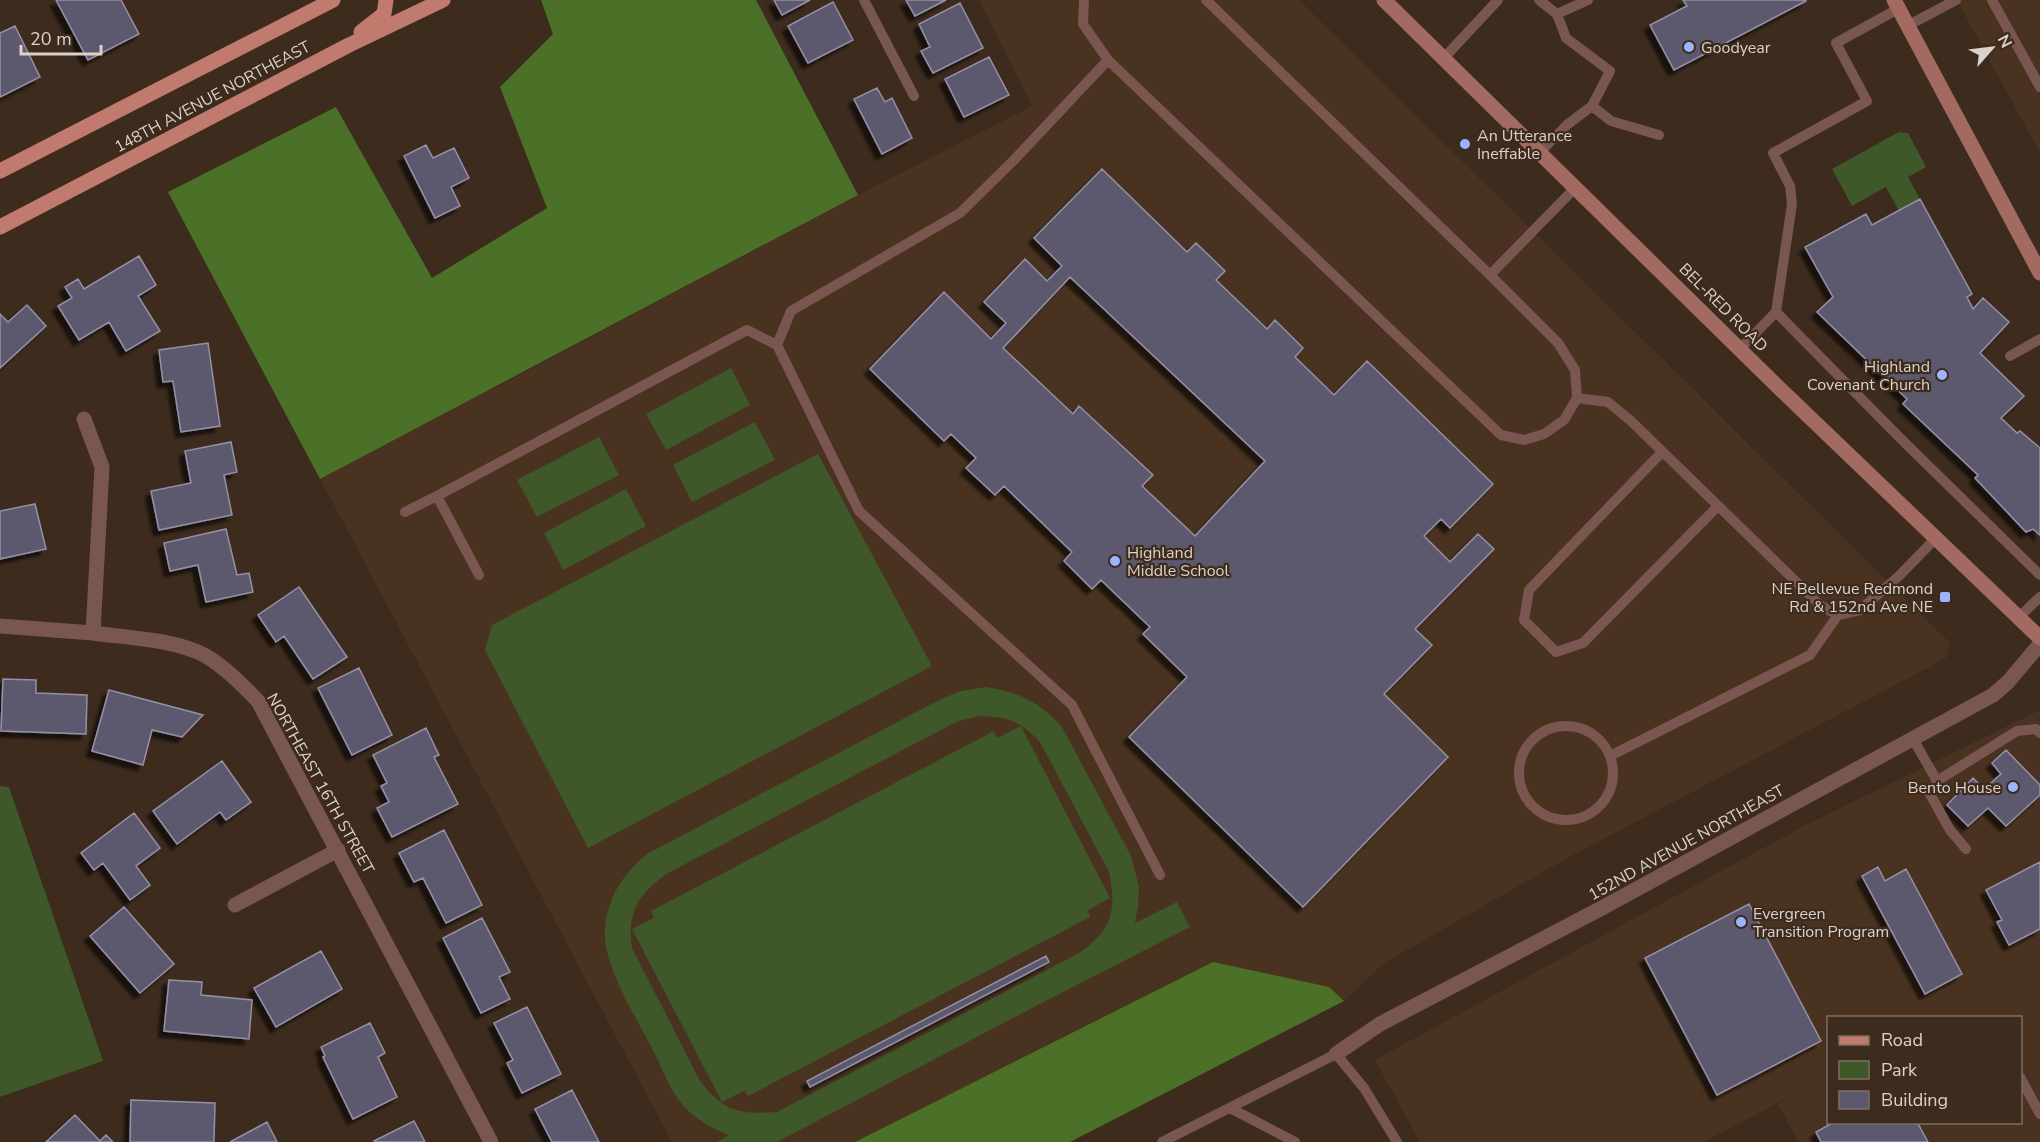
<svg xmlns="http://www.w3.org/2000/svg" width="2040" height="1142" viewBox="0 0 2040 1142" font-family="'Nunito Sans',sans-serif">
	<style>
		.built { fill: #493320; fill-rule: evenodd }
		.green { fill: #3f5829; fill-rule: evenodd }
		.forest { fill: #4b7028 }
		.building { fill: #5c586d; stroke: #9590a8; stroke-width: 1.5; fill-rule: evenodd; filter: url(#shadow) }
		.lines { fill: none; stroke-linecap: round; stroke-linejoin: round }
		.service { stroke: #7a5650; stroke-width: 10 }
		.minor { stroke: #7a5650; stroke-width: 15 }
		.secondary { stroke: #a26a61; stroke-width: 15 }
		.primary { stroke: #c17a6e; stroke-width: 15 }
		.poi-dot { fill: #9bb5fd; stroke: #3d2b1e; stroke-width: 2 }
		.labels { text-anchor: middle; stroke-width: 4.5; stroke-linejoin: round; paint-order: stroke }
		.poi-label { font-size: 16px; fill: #ddd2c9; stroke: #3d2b1e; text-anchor: start }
		.street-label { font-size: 16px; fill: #ddd2c9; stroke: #3d2b1e }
	</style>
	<defs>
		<filter id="shadow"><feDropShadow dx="-5.5" dy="5.5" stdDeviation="1.5" flood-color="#0009"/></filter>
	</defs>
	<rect width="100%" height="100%" fill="#3d2b1e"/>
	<path class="built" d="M 979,0 L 1299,0 L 1950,643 L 1946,658 L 1560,862 L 1383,964 L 1344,1001 L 1070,1142 L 672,1142 L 168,192 L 336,107 L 493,389 L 858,195 L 1032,106 Z
		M 1957,0 L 2040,0 L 2040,153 Z
		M 2040,710 L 2040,1142 L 1798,1142 L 1778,1104 L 1810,1086 L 1704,1142 L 1420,1142 L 1375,1060 L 1804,826 ZM 1828,1018 L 2020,1018 L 2020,1122 L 1828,1122 Z"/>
	<path class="green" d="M 1899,132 L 1908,133 L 1926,167 L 1908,177 L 1920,199 L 1899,211 L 1886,187 L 1852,206 L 1832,169 Z
		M 731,368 L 750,405 L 666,450 L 646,414 Z
		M 755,422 L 775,460 L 692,502 L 673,465 Z
		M 599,437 L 619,475 L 537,517 L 517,480 Z
		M 818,454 L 932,666 L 588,848 L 485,650 L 492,625 Z
		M 626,489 L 646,526 L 563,570 L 544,533 Z
		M 986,687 C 1019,692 1040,702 1062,727 L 1131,856 L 1139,887 L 1138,906 L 1135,923 L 1177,902 L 1190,927 L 1032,1008 L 777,1142 L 717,1142 L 729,1135 C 710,1128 690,1116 678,1099 C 668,1085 662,1068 655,1054 C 639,1022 603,967 605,932 C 606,899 623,874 647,854 L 941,699 L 961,691 ZM 980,716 C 1009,717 1020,721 1040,742 L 1109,872 C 1117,911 1112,930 1079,953 L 777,1112 C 739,1115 722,1111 699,1079 L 632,948 C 627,912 638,894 668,873 L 958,721 Z
		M 1021,726 L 1110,898 L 1088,910 L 1090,917 L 748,1096 L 745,1090 L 722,1102 L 632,929 L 654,918 L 651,911 L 994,731 L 997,738 Z
		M 0,786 L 9,787 L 103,1061 L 0,1097 Z"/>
	<path class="forest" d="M 541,0 L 756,0 L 858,195 L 320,479 L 168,192 L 336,107 L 432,278 L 547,208 L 500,87 L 553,34 Z
		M 1213,962 L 1329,987 L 1344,1001 L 1070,1142 L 855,1142 Z"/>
	<path class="building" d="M 56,0 L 121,0 L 139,34 L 88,60 Z
		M 774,0 L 810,0 L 782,15 Z
		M 906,0 L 946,0 L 915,16 Z
		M 1683,0 L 1805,0 L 1806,1 L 1674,70 L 1650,25 L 1687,6 Z
		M 833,2 L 853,40 L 808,63 L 788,26 Z
		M 960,3 L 983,48 L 933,73 L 921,51 L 930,47 L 919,24 Z
		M 15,26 L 40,77 L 0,97 L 0,33 Z
		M 989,57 L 1009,95 L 964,117 L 945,79 Z
		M 877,88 L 885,102 L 892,98 L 912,138 L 882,154 L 854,99 Z
		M 426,145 L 433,158 L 454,148 L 469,178 L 451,187 L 460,206 L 435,218 L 404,156 Z
		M 1102,169 L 1187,252 L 1196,243 L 1225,271 L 1216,280 L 1267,329 L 1275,320 L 1303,348 L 1295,357 L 1334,395 L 1367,361 L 1493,484 L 1450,528 L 1441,519 L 1424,536 L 1450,562 L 1478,534 L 1494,549 L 1415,629 L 1432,645 L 1384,694 L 1448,757 L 1303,907 L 1129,737 L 1187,677 L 1143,634 L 1150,627 L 1101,580 L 1092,589 L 1064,561 L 1072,552 L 1004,486 L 995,495 L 966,468 L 976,458 L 951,434 L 944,441 L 870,369 L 944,292 L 991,339 L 1006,323 L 984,302 L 1025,259 L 1047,281 L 1062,266 L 1034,238 ZM 1070,277 L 1265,461 L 1195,536 L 1142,486 L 1153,475 L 1079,406 L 1073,414 L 1003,348 Z
		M 1920,199 L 1972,294 L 1967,297 L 1973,309 L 1983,298 L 2009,322 L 1980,353 L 2024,396 L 2001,418 L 2017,433 L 2020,431 L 2040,448 L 2040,535 L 2033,529 L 2026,532 L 1975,478 L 1978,475 L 1903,404 L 1907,399 L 1817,312 L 1833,297 L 1805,247 L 1866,214 L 1872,225 Z
		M 139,256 L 156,285 L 138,296 L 160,331 L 126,351 L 109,322 L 79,340 L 58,306 L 72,298 L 65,287 L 78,279 L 84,289 Z
		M 27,305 L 46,326 L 0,368 L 0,314 L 8,322 Z
		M 208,343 L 220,426 L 181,432 L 173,381 L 163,382 L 159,350 Z
		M 231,442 L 237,472 L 224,475 L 232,515 L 159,530 L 151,491 L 191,483 L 185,451 Z
		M 35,504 L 46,549 L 0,559 L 0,511 Z
		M 226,529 L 237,575 L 249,573 L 253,592 L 206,602 L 198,565 L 170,571 L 164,543 Z
		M 299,587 L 347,657 L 313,679 L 284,636 L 276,642 L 258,615 Z
		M 359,668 L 392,735 L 352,755 L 318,688 Z
		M 3,679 L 36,680 L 36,693 L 87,695 L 86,734 L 1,731 Z
		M 109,690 L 203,715 L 182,737 L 152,730 L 143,765 L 92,751 Z
		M 426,728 L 439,755 L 434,757 L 458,804 L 392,837 L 377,808 L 389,802 L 381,786 L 387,783 L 373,755 Z
		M 2006,750 L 2040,785 L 2040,795 L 2006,826 L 1988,808 L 1968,826 L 1947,805 L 1973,778 L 1984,789 L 2001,774 L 1992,763 Z
		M 222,761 L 251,802 L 226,820 L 220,812 L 177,844 L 153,811 Z
		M 134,813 L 160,848 L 136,866 L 150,885 L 130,900 L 103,863 L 94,870 L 81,853 Z
		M 444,830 L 482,905 L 446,923 L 423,878 L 414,882 L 399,853 Z
		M 2040,862 L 2040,929 L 2009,945 L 1997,922 L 2002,920 L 1986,890 Z
		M 1878,867 L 1885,881 L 1906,869 L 1962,974 L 1925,994 L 1862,876 Z
		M 1749,904 L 1821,1041 L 1717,1095 L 1645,958 Z
		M 124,907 L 174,964 L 140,993 L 90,936 Z
		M 482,918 L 510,972 L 499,977 L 510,999 L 481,1013 L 443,938 Z
		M 321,951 L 342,989 L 276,1027 L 254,988 Z
		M 1046,956 L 1049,962 L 810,1087 L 807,1081 Z
		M 169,980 L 202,982 L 201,995 L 252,1000 L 249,1039 L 164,1031 Z
		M 527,1007 L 561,1074 L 522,1093 L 507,1063 L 513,1060 L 494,1023 Z
		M 370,1023 L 385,1053 L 378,1057 L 397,1097 L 353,1119 L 323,1057 L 325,1056 L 321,1047 Z
		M 572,1090 L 599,1142 L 552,1142 L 535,1109 Z
		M 131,1100 L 215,1103 L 214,1142 L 130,1142 Z
		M 75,1115 L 100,1141 L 106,1135 L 113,1142 L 46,1142 Z
		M 414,1121 L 425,1142 L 375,1142 L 374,1141 Z
		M 267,1122 L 277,1142 L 230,1142 Z
		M 1834,1122 L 1917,1122 L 1928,1142 L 1821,1142 L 1816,1132 Z"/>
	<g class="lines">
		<path class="service" d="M 864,0 L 914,96
			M 1084,0 L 1083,24 L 1108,60 L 1501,435 L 1524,440 L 1544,434 L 1564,420 L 1577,398 L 1575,370 L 1558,343 L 1490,275 L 1206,0
			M 1992,0 L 2040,87
			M 1557,14 L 1588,0
			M 1907,26 L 1956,0
			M 1443,59 L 1498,0
			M 1592,106 L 1611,121 L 1659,135
			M 1539,153 L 1568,124 L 1592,106 L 1610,71 L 1566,38 L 1557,14 L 1539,0
			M 1490,275 L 1575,188
			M 1776,312 L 1901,439 L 2040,575
			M 777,345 L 791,311 L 960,213 L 1013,161 L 1108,60
			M 1740,349 L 1776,312 L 1792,204 L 1790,186 L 1773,153 L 1867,101 L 1836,43 L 1898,9
			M 2010,356 L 2040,339
			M 1577,398 L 1608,402 L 1631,421 L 1821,606 L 1838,615 L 1860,610 L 1898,577 L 1936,538
			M 1662,452 L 1529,590 L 1524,620 L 1556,652 L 1583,643 L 1718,506
			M 405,512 L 437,496
			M 479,575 L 437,496 L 747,330 L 777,345 L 859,511 L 1072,705 L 1160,875
			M 2018,618 L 2040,597
			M1519 773a47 47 0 1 1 94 0a47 47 0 1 1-94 0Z
			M 1913,739 L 1937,781
			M 1610,756 L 1810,655 L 1838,615
			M 1966,849 L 1950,830 L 1930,794 L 1937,781 L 2017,731 L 2036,729 L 2040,733
			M 2020,1077 L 2040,1114
			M 1230,1108 L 1295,1142
			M 1162,1142 L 1336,1054 L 1364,1088 L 1397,1142"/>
		<path class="minor" d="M 84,419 L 102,467 L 93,633 C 127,638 175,639 206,656 C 226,668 242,685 258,701 L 491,1142
			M 0,626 L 93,633
			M 235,905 L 338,850
			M 1336,1054 L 1380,1024 L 1600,909 L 1993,695 L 2008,682 L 2040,644"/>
		<path class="secondary" d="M 1384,0 L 1775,384 L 2040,638
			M 1894,0 L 2040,273"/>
		<path class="primary" d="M 361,32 L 384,14 L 386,0
			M 0,171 L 333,0
			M 0,227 L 349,45 L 443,0"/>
	</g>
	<g class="poi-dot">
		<circle cx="1689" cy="47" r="6"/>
		<circle cx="1465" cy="144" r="6"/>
		<circle cx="1942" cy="375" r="6"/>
		<circle cx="1115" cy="561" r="6"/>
		<rect x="1939" y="591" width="12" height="12" rx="3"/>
		<circle cx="2013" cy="787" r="6"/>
		<circle cx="1741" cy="922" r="6"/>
	</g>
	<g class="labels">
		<g class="poi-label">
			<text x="1701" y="53">Goodyear</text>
			<text x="1477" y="141">An Utterance<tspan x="1477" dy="18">Ineffable</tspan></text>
			<text x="1930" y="372" text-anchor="end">Highland<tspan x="1930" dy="18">Covenant Church</tspan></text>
			<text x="1127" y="558">Highland<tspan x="1127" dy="18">Middle School</tspan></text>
			<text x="1933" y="594" text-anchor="end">NE Bellevue Redmond<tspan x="1933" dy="18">Rd &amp; 152nd Ave NE</tspan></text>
			<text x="2001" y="793" text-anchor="end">Bento House</text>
			<text x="1753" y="919">Evergreen<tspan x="1753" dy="18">Transition Program</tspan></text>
		</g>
		<g class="street-label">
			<text transform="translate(212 96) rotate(-28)" y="6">148TH AVENUE NORTHEAST</text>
			<text transform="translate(1724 307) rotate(45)" y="6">BEL-RED ROAD</text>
			<text transform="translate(321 783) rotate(61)" y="6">NORTHEAST 16TH STREET</text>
			<text transform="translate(1686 842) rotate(-29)" y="6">152ND AVENUE NORTHEAST</text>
		</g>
	</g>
	<rect x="1827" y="1016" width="195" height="108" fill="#3d2b1e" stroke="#7d6e62" stroke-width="1.5"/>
	<rect x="1839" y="1036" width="30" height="9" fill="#c17a6e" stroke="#7d6e62" stroke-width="1.5"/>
	<text x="1881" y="1046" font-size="18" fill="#ddd2c9">Road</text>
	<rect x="1839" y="1061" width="30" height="18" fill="#3f5829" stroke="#7d6e62" stroke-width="1.5"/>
	<text x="1881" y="1076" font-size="18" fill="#ddd2c9">Park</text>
	<rect x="1839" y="1091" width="30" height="18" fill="#5c586d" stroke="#7d6e62" stroke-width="1.5"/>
	<text x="1881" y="1106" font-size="18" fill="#ddd2c9">Building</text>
	<g transform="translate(1992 48) rotate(62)" stroke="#3d2b1e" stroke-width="4.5" paint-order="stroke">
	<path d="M0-4.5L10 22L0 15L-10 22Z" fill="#ddd2c9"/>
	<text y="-9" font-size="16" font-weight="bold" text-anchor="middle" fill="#ddd2c9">N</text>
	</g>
	<path d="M21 45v9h80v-9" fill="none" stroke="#ddd2c9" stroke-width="3"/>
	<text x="30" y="45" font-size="18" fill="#ddd2c9" stroke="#3d2b1e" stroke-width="4.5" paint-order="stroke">20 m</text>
</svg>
